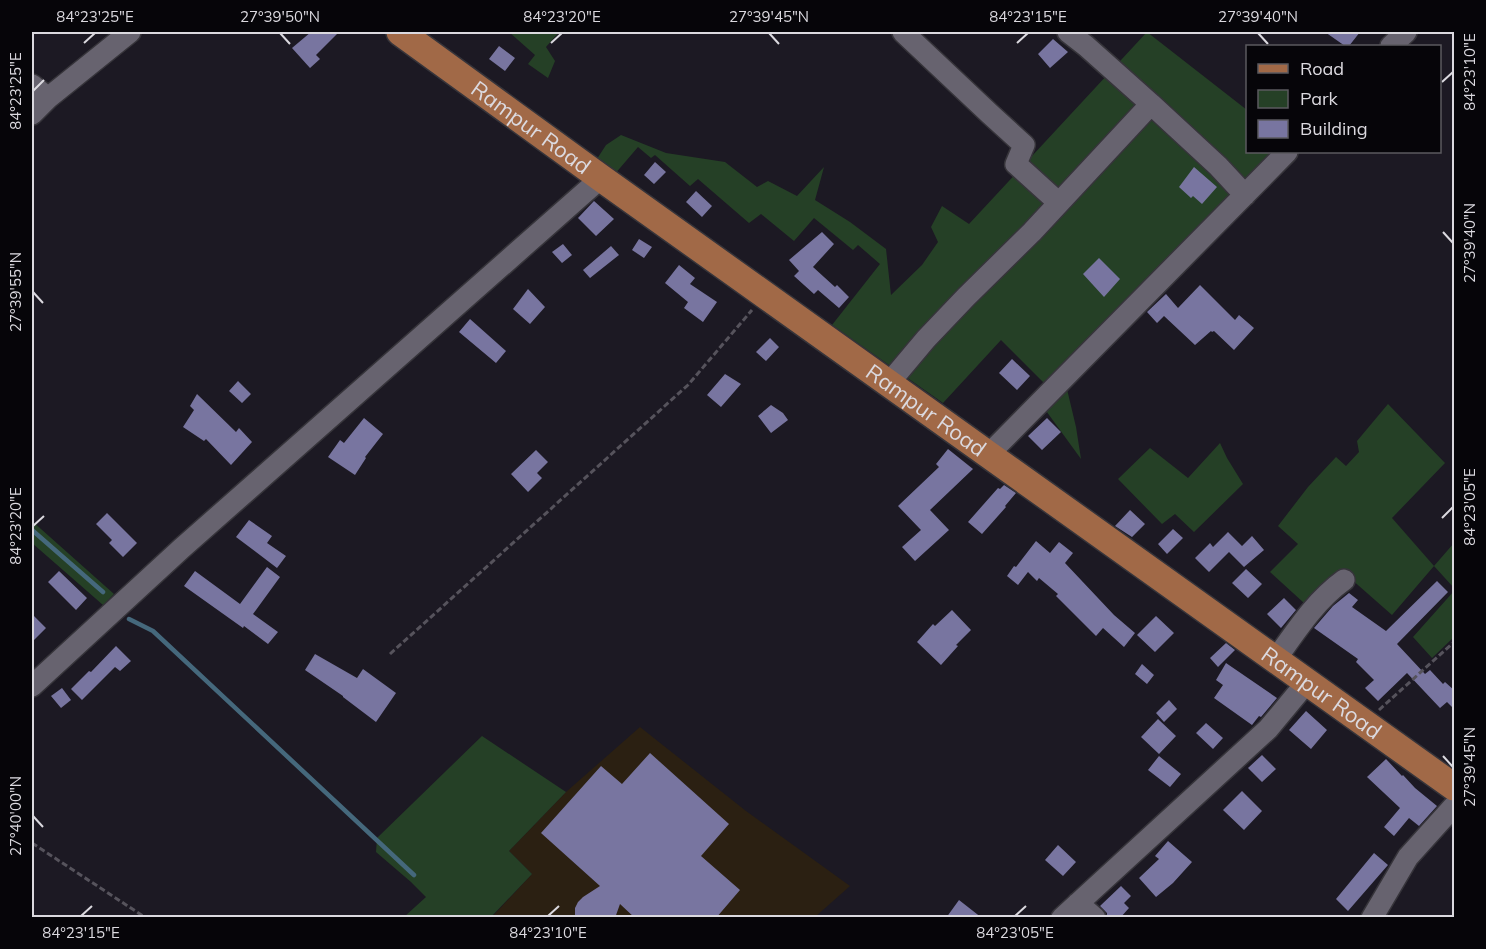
<svg xmlns="http://www.w3.org/2000/svg" width="1486" height="949" viewBox="0 0 1486 949" font-family="Mulish,sans-serif">
	<style>
		.industrial { fill: #2b2012 }
		.green { fill: #254026 }
		.lines { fill: none; stroke-linecap: round; stroke-linejoin: round }
		.stream { stroke: #45687c; stroke-width: 4.5 }
		.building { fill: #7875a0 }
		.minor-casing { stroke: #36343a; stroke-width: 24 }
		.major-casing { stroke: #36343a; stroke-width: 30 }
		.path { stroke: #56535c; stroke-width: 3; stroke-dasharray: 6 3; stroke-linecap: butt }
		.minor { stroke: #67636f; stroke-width: 21 }
		.major { stroke: #a16947; stroke-width: 27 }
		.ticks { fill: none; stroke: #dbd9df; stroke-width: 2 }
		.labels { text-anchor: middle; stroke-width: 4.5; stroke-linejoin: round; paint-order: stroke }
		.street-label { font-size: 22px; fill: #dbd9df; stroke: #060509 }
		.neatline { fill: none; stroke: #dbd9df; stroke-width: 2 }
		.ticks-label { font-size: 15px; text-anchor: middle; fill: #dbd9df }
	</style>
	<rect width="100%" height="100%" fill="#1c1923"/>
	<path class="industrial" d="M 640,727 L 746,811 L 850,886 L 815,917 L 491,918 L 532,874 L 509,851 L 566,792 Z"/>
	<path class="green" d="M 509,32 L 559,32 L 546,47 L 555,61 L 548,78 L 528,64 L 535,55 Z
		M 1147,32 L 1247,110 L 1248,152 L 1278,152 L 1046,385 L 1001,340 L 943,403 L 832,325 L 880,264 L 858,245 L 853,250 L 814,218 L 794,241 L 761,214 L 749,223 L 698,179 L 690,186 L 655,155 L 651,158 L 638,147 L 614,175 L 595,162 L 606,145 L 621,135 L 666,153 L 725,162 L 757,187 L 768,181 L 797,196 L 824,167 L 815,200 L 850,222 L 886,249 L 891,295 L 922,265 L 938,242 L 931,227 L 942,206 L 969,224 Z
		M 1066,385 L 1076,427 L 1081,459 L 1044,408 Z
		M 1388,404 L 1445,463 L 1392,518 L 1434,566 L 1454,543 L 1454,588 L 1434,566 L 1392,615 L 1342,571 L 1323,583 L 1304,603 L 1270,572 L 1298,544 L 1278,526 L 1308,487 L 1336,457 L 1346,466 L 1359,452 L 1357,441 Z
		M 1220,443 L 1227,458 L 1243,484 L 1194,532 L 1175,514 L 1162,524 L 1118,479 L 1150,448 L 1188,478 Z
		M 32,521 L 114,594 L 103,605 L 32,543 Z
		M 1454,591 L 1454,637 L 1432,658 L 1413,637 Z
		M 482,736 L 566,792 L 509,851 L 532,874 L 491,917 L 404,917 L 426,897 L 411,882 L 376,852 L 377,838 Z"/>
	<g class="lines">
		<path class="stream" d="M 32,530 L 103,592
			M 129,619 L 153,631 L 414,875"/>
	</g>
	<path class="building" d="M 311,32 L 339,32 L 316,55 L 320,59 L 310,68 L 292,48 Z
		M 1325,32 L 1360,32 L 1349,46 L 1345,46 Z
		M 1053,39 L 1068,52 L 1050,68 L 1038,54 Z
		M 499,46 L 515,58 L 505,71 L 489,59 Z
		M 655,162 L 666,172 L 654,184 L 644,175 Z
		M 1194,167 L 1217,187 L 1202,204 L 1193,196 L 1191,198 L 1179,187 Z
		M 696,191 L 712,206 L 702,217 L 686,202 Z
		M 594,201 L 614,219 L 596,236 L 578,218 Z
		M 822,232 L 834,244 L 813,267 L 835,287 L 837,285 L 849,297 L 839,308 L 818,290 L 814,294 L 794,276 L 799,271 L 789,260 Z
		M 639,239 L 652,247 L 644,258 L 632,250 Z
		M 563,244 L 572,255 L 562,263 L 552,252 Z
		M 611,246 L 619,255 L 590,278 L 583,270 Z
		M 1099,258 L 1120,279 L 1104,297 L 1083,274 Z
		M 679,265 L 695,278 L 690,284 L 717,302 L 703,322 L 684,308 L 688,302 L 665,283 Z
		M 1200,285 L 1235,320 L 1239,315 L 1254,328 L 1234,350 L 1214,331 L 1212,332 L 1211,331 L 1195,345 L 1164,316 L 1157,323 L 1147,312 L 1166,294 L 1178,308 Z
		M 528,289 L 545,307 L 530,324 L 513,309 Z
		M 470,319 L 506,351 L 496,363 L 459,332 Z
		M 770,338 L 779,347 L 766,361 L 756,352 Z
		M 1012,359 L 1030,376 L 1017,390 L 999,373 Z
		M 725,374 L 741,384 L 721,407 L 707,395 Z
		M 238,381 L 251,394 L 242,403 L 229,391 Z
		M 197,394 L 236,432 L 239,428 L 252,442 L 231,465 L 206,439 L 204,441 L 183,427 L 194,410 L 190,406 Z
		M 771,405 L 783,413 L 788,420 L 771,433 L 758,416 Z
		M 364,418 L 383,434 L 365,457 L 366,458 L 355,475 L 328,457 L 340,440 L 344,443 Z
		M 1047,418 L 1061,432 L 1042,450 L 1028,436 Z
		M 948,449 L 973,469 L 930,510 L 949,530 L 915,561 L 902,547 L 921,530 L 898,506 L 939,467 L 936,464 Z
		M 536,450 L 548,462 L 537,473 L 542,478 L 528,492 L 511,474 Z
		M 1004,485 L 1016,493 L 1005,506 L 1006,507 L 982,534 L 968,522 L 998,488 L 1000,489 Z
		M 1130,510 L 1145,524 L 1132,537 L 1115,526 Z
		M 107,513 L 137,543 L 123,557 L 109,543 L 112,540 L 96,524 Z
		M 249,520 L 272,536 L 267,543 L 286,556 L 277,568 L 236,537 Z
		M 1173,529 L 1183,538 L 1167,554 L 1158,544 Z
		M 1228,532 L 1242,546 L 1252,536 L 1264,550 L 1244,567 L 1229,552 L 1209,572 L 1195,558 L 1210,543 L 1213,547 Z
		M 1036,541 L 1050,553 L 1059,542 L 1073,553 L 1065,563 L 1114,615 L 1135,633 L 1124,647 L 1103,628 L 1096,636 L 1056,596 L 1058,594 L 1039,578 L 1037,581 L 1028,572 L 1018,585 L 1007,576 L 1014,566 L 1016,567 Z
		M 267,567 L 280,577 L 253,614 L 278,632 L 268,644 L 244,626 L 243,628 L 184,586 L 195,571 L 240,604 Z
		M 1246,569 L 1262,584 L 1248,598 L 1232,583 Z
		M 59,571 L 87,598 L 76,610 L 48,582 Z
		M 1437,581 L 1448,592 L 1397,644 L 1425,674 L 1430,670 L 1443,684 L 1445,682 L 1455,691 L 1455,710 L 1447,702 L 1440,708 L 1407,673 L 1378,701 L 1365,688 L 1374,680 L 1356,662 L 1358,659 L 1314,628 L 1333,606 L 1349,593 L 1358,600 L 1352,607 L 1386,631 Z
		M 1284,598 L 1296,610 L 1281,628 L 1267,614 Z
		M 952,610 L 971,630 L 956,645 L 958,646 L 941,665 L 917,642 L 933,624 L 935,626 Z
		M 32,614 L 46,628 L 32,642 Z
		M 1156,616 L 1174,633 L 1155,652 L 1137,635 Z
		M 1226,643 L 1235,650 L 1218,667 L 1210,658 Z
		M 116,646 L 131,661 L 120,671 L 115,667 L 82,700 L 71,689 L 89,671 L 91,672 Z
		M 315,654 L 357,678 L 363,669 L 396,693 L 376,722 L 343,697 L 343,696 L 305,670 Z
		M 1226,663 L 1277,698 L 1261,717 L 1259,716 L 1252,725 L 1214,698 L 1223,685 L 1216,680 Z
		M 1142,664 L 1154,675 L 1147,684 L 1135,674 Z
		M 62,688 L 71,700 L 61,708 L 51,696 Z
		M 1169,700 L 1177,709 L 1164,722 L 1156,713 Z
		M 1306,711 L 1327,730 L 1311,749 L 1289,730 Z
		M 1158,719 L 1176,736 L 1159,754 L 1141,737 Z
		M 1206,723 L 1223,738 L 1213,749 L 1196,733 Z
		M 650,753 L 729,824 L 701,856 L 740,890 L 716,918 L 635,918 L 620,904 L 615,918 L 575,918 L 575,908 L 578,902 L 583,897 L 600,886 L 541,833 L 601,766 L 622,784 Z
		M 1262,755 L 1276,769 L 1262,782 L 1248,768 Z
		M 1159,756 L 1181,774 L 1170,787 L 1148,770 Z
		M 1386,759 L 1402,776 L 1403,775 L 1415,788 L 1437,806 L 1419,826 L 1409,818 L 1394,836 L 1384,827 L 1400,808 L 1367,777 Z
		M 1242,791 L 1262,811 L 1244,830 L 1223,810 Z
		M 1168,841 L 1192,862 L 1173,883 L 1156,897 L 1139,878 L 1159,859 L 1155,856 Z
		M 1058,845 L 1076,862 L 1063,876 L 1045,860 Z
		M 1374,853 L 1388,865 L 1348,911 L 1336,899 Z
		M 1121,886 L 1131,896 L 1124,903 L 1129,908 L 1120,918 L 1107,918 L 1107,913 L 1100,906 Z
		M 959,900 L 982,918 L 946,918 Z"/>
	<g class="lines">
		<defs>
			<path id="minor" d="M 903,32 L 990,114 L 1024,145 L 1016,164 L 1059,203
				M 1068,32 L 1086,46 L 1151,104
				M 1391,46 L 1406,32
				M 32,85 L 48,98
				M 32,114 L 48,98 L 130,32
				M 889,383 L 926,339 L 966,297 L 1032,232 L 1151,104 L 1218,166 L 1245,195
				M 989,454 L 1287,152
				M 1276,659 C 1296,631 1315,601 1344,580
				M 32,686 L 182,548 L 601,178
				M 1078,903 L 1095,918
				M 1062,918 L 1268,729 L 1307,682
				M 1372,918 L 1408,857 L 1454,806"/>
			<g id="major">
				<path id="s1" d="M 400,32 L 601,178 L 1454,787"/>
			</g>
		</defs>
		<use href="#minor" class="minor-casing"/>
		<use href="#major" class="major-casing"/>
		<path class="path" d="M 390,654 L 688,385 L 752,310
			M 1379,710 L 1454,642
			M 32,843 L 146,918"/>
		<use href="#minor" class="minor"/>
		<use href="#major" class="major"/>
	</g>
	<path class="ticks" d="M 280,33 L 290,44M 769,33 L 779,44M 1258,33 L 1268,44M 84,43 L 95,33M 551,43 L 562,33M 1017,43 L 1028,33M 1442,82 L 1453,72M 33,91 L 44,80M 1443,232 L 1453,243M 33,292 L 43,303M 1442,518 L 1453,507M 33,526 L 44,516M 1443,756 L 1453,767M 33,816 L 43,827M 81,916 L 92,906M 548,916 L 559,906M 1015,916 L 1026,906"/>
	<g class="labels">
		<g class="street-label">
			<text dy="8" stroke="none"><textPath href="#s1" startOffset="162">Rampur Road</textPath></text>
			<text dy="8" stroke="none"><textPath href="#s1" startOffset="648">Rampur Road</textPath></text>
			<text dy="8" stroke="none"><textPath href="#s1" startOffset="1134">Rampur Road</textPath></text>
		</g>
	</g>
	<rect width="1486" height="949" fill="none" stroke="#060509" stroke-width="66"/>
	<rect x="1246" y="45" width="195" height="108" fill="#060509" stroke="#5b5a5f" stroke-width="1.5"/>
	<rect x="1258" y="64" width="30" height="9" fill="#a16947" stroke="#5b5a5f" stroke-width="1.5"/>
	<text x="1300" y="75" font-size="18" fill="#dbd9df">Road</text>
	<rect x="1258" y="90" width="30" height="18" fill="#254026" stroke="#5b5a5f" stroke-width="1.5"/>
	<text x="1300" y="105" font-size="18" fill="#dbd9df">Park</text>
	<rect x="1258" y="120" width="30" height="18" fill="#7875a0" stroke="#5b5a5f" stroke-width="1.5"/>
	<text x="1300" y="135" font-size="18" fill="#dbd9df">Building</text>
	<rect x="33" y="33" width="1420" height="883" class="neatline"/>
	<g class="ticks-label">
		<text x="95" y="22">84°23'25"E</text>
		<text x="280" y="22">27°39'50"N</text>
		<text x="562" y="22">84°23'20"E</text>
		<text x="769" y="22">27°39'45"N</text>
		<text x="1028" y="22">84°23'15"E</text>
		<text x="1258" y="22">27°39'40"N</text>
		<text transform="translate(1470 72) rotate(-90)" y="5">84°23'10"E</text>
		<text transform="translate(16 91) rotate(-90)" y="5">84°23'25"E</text>
		<text transform="translate(1470 243) rotate(-90)" y="5">27°39'40"N</text>
		<text transform="translate(16 292) rotate(-90)" y="5">27°39'55"N</text>
		<text transform="translate(1470 507) rotate(-90)" y="5">84°23'05"E</text>
		<text transform="translate(16 526) rotate(-90)" y="5">84°23'20"E</text>
		<text transform="translate(1470 767) rotate(-90)" y="5">27°39'45"N</text>
		<text transform="translate(16 816) rotate(-90)" y="5">27°40'00"N</text>
		<text x="81" y="938">84°23'15"E</text>
		<text x="548" y="938">84°23'10"E</text>
		<text x="1015" y="938">84°23'05"E</text>
	</g>
</svg>
